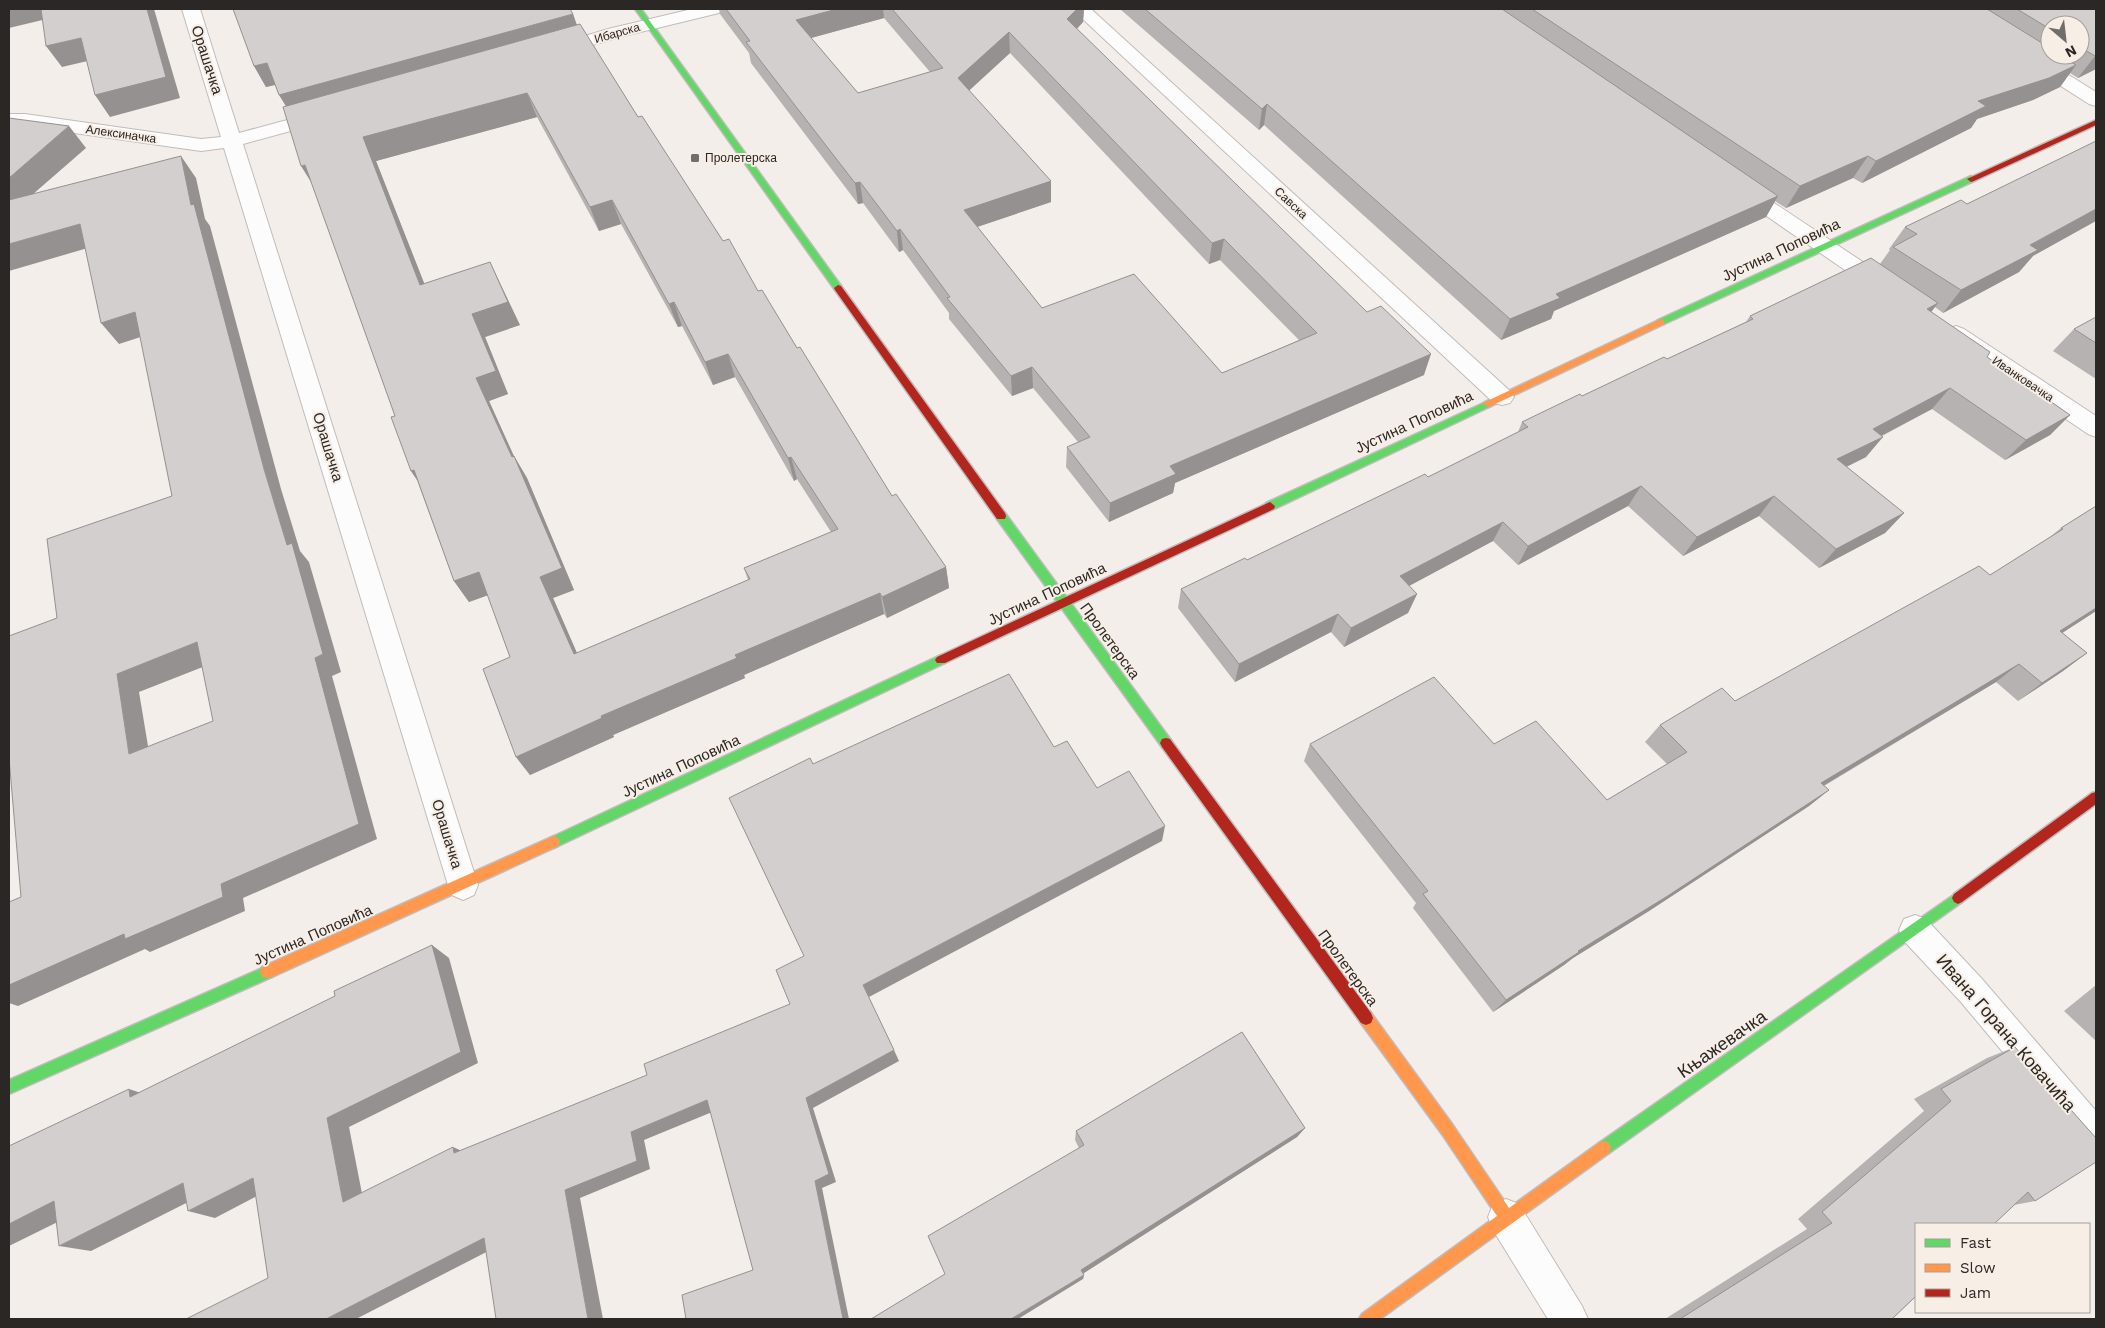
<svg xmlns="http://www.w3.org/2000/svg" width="2105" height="1328" viewBox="0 0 2105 1328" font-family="'Work Sans',sans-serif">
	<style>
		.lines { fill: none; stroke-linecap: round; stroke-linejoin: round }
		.street-casing { stroke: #c0bcba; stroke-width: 2 }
		.fast-casing { stroke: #c0bcba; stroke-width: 3 }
		.slow-casing { stroke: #c0bcba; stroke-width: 3 }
		.jam-casing { stroke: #c0bcba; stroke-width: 3 }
		.street { fill: #fdfcfc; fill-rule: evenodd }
		.fast { fill: #63d668; fill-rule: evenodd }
		.slow { fill: #ff974d; fill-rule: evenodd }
		.jam { fill: #b3261e; fill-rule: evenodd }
		.wall { fill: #b5b2b1; fill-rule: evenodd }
		.shaded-wall { fill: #949190 }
		.building { fill: #d3cfce; stroke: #949190; fill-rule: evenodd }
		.poi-dot { fill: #716d6a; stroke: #f7eee6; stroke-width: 2 }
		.labels { text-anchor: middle; stroke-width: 4; stroke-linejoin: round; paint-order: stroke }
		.far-street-label { font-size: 12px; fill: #2b2725; stroke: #f7eee6 }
		.far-poi-label { font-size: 12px; fill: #2b2725; stroke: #f7eee6; text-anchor: start }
		.street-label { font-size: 15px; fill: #2b2725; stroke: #f7eee6 }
		.near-street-label { font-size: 18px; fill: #2b2725; stroke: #f7eee6 }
	</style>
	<rect width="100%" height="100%" fill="#f3eeea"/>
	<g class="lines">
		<defs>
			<path id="street" d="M 182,9 L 200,9 L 239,133 L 324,110 L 331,112 L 334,116 L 331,120 L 243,144 L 478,885 L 474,895 L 463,900 L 452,895 L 448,885 L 224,148 L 201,151 L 25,126 L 9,126 L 9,114 L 25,114 L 201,139 L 221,137 Z
				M 692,9 L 722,9 L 719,13 L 620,37 L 555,56 L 549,55 L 546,51 L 549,47 L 608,29 Z
				M 1072,9 L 1091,9 L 1510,391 L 1514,397 L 1510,403 L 1502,405 L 1494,403 Z
				M 2034,56 L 2040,57 L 2096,92 L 2096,106 L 2089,104 L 2028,65 L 2025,61 L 2028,57 Z
				M 1740,183 L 1747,185 L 1893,282 L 1896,287 L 1893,292 L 1885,294 L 1877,292 L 1733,193 L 1730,189 L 1733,185 Z
				M 1956,326 L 1964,329 L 2096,416 L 2096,437 L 2088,434 L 1948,339 L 1945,334 L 1948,329 Z
				M 1915,915 L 1926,919 L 1982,979 L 2096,1111 L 2096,1154 L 2084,1149 L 1960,1001 L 1904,941 L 1899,930 L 1904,919 Z
				M 1506,1199 L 1519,1204 L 1582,1306 L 1588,1319 L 1548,1319 L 1493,1230 L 1488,1217 L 1493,1204 Z"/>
			<path id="fast" d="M 635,9 L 641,9 L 841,286 L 841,290 L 835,290 Z
				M 1971,176 L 1975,179 L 1974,181 L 1664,324 L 1658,324 L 1656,322 L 1658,320 Z
				M 1488,401 L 1491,402 L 1493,404 L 1491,406 L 1274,509 L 1266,509 L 1265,506 L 1266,503 Z
				M 1001,512 L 1005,513 L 1170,739 L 1172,743 L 1170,747 L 1166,748 L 1162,747 L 997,519 L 996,516 L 997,513 Z
				M 941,655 L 945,657 L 947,660 L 945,663 L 558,846 L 554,848 L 550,846 L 548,842 L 550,838 Z
				M 1958,892 L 1962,894 L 1964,898 L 1962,902 L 1609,1153 L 1604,1155 L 1599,1153 L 1597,1148 L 1599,1143 Z
				M 267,966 L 272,967 L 274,972 L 272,977 L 9,1094 L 9,1080 Z"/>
			<path id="slow" d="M 1661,319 L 1664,320 L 1664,324 L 1491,406 L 1488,407 L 1483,404 L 1485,402 Z
				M 554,836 L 558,838 L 560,842 L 558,846 L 272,977 L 267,978 L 262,977 L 260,972 L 262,967 Z
				M 1366,1011 L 1371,1013 L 1452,1124 L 1509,1208 L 1599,1143 L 1604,1141 L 1609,1143 L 1611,1148 L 1609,1153 L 1380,1319 L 1359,1319 L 1362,1314 L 1497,1216 L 1442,1134 L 1361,1023 L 1359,1018 L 1361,1013 Z"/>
			<path id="jam" d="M 2096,120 L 2096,125 L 1974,181 L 1971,182 L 1967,179 Z
				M 838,285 L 841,286 L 1005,513 L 1006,516 L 1005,519 L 997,519 L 835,290 L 834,288 Z
				M 1270,502 L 1275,506 L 1274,509 L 945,663 L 937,663 L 935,660 L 937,657 Z
				M 1166,738 L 1170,739 L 1371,1013 L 1373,1018 L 1371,1023 L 1366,1025 L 1361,1023 L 1162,747 L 1160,743 L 1162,739 Z
				M 2096,792 L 2096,804 L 1962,902 L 1958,904 L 1954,902 L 1952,898 L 1954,894 L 2092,793 Z"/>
		</defs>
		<use href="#street" class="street-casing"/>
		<use href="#fast" class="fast-casing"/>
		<use href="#slow" class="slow-casing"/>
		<use href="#jam" class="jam-casing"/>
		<use href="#street" class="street"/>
		<use href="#fast" class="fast"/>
		<use href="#slow" class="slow"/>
		<use href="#jam" class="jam"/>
	</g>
	<path class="wall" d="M 719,9 L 1084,9 L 1083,22 L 1077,29 L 1424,375 L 1175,483 L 1173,493 L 1109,522 L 1066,467 L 1067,447 L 1078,442 L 1033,388 L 1012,396 L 949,319 L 949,313 L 903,250 L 899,252 L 863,203 L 858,204 L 751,63 L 749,53 L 720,14 ZM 884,18 L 930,72 L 858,93 L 811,38 ZM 1010,53 L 1209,264 L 1220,260 L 1299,340 L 1222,373 L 1042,308 L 977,227 L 1051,202 L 969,90 Z
		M 1120,9 L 2096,9 L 2096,69 L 2078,78 L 2070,73 L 2060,87 L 2033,100 L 1977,119 L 1971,128 L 1862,183 L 1853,178 L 1786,208 L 1775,201 L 1766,217 L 1554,311 L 1551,319 L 1501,340 L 1264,125 L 1259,130 ZM 2050,25 L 2080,25 L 2080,55 L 2050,55 Z
		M 573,14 L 577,25 L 638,117 L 723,241 L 758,291 L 797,348 L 892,496 L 946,567 L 949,588 L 887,618 L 884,614 L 744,675 L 745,678 L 613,735 L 614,737 L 530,775 L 516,757 L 510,657 L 488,595 L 469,602 L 454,581 L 417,480 L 411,471 L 395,416 L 286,106 L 275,85 L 266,87 L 254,66 ZM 537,117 L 599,231 L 621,224 L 678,327 L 682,326 L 713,385 L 735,377 L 794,481 L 797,479 L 831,532 L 744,568 L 748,580 L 577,653 L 553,598 L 574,590 L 527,478 L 514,456 L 489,401 L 508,394 L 485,337 L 520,325 L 424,284 L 376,161 Z
		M 1905,227 L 2033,256 L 2019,272 L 1943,313 L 1935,307 L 1931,312 L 1987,357 L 2070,415 L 2050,435 L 2005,460 L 1932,409 L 1882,436 L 1866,457 L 1846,467 L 1904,513 L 1885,533 L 1819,568 L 1759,516 L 1683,556 L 1628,506 L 1518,565 L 1493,541 L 1409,586 L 1417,594 L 1408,613 L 1344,647 L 1331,632 L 1235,682 L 1178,608 L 1181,589 L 1247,560 L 1428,477 L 1518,432 L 1522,422 L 1667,359 L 1746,322 L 1750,316 L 1880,264 L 1890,250 L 1889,249 Z
		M 2096,317 L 2096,379 L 2053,351 L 2074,329 Z
		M 2096,506 L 2096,611 L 2062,633 L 2087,653 L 2063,671 L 2018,701 L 1996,682 L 1824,786 L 1829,790 L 1809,806 L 1649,911 L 1573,958 L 1564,965 L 1493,1012 L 1413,908 L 1416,903 L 1304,761 L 1310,744 L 1494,744 L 1607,800 L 1667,764 L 1645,742 L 1660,725 L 1735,701 L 1990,575 L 2050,537 L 2061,528 Z
		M 2096,985 L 2096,1041 L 2064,1011 Z
		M 2015,1047 L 2035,1201 L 2014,1205 L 1892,1319 L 1665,1319 L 1807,1229 L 1798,1219 L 1924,1111 L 1914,1099 L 1987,1058 Z
		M 1305,1128 L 1297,1137 L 1083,1273 L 1084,1275 L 1083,1279 L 945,1274 L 1079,1148 L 1075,1140 L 1076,1131 Z"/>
	<path class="shaded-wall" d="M 9,9 L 49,9 L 55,17 L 9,28 Z
		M 147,9 L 154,9 L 180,98 L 110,117 L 95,95 Z
		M 837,9 L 883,9 L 884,18 L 800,41 L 796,20 Z
		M 1077,9 L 1084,9 L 1083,22 L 1066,40 L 1067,19 Z
		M 573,14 L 580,35 L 292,116 L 279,95 Z
		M 1009,32 L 1010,53 L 960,99 L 958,78 Z
		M 81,38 L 96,59 L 62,67 L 46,46 Z
		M 2096,55 L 2096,69 L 2078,78 L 2095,56 Z
		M 267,63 L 279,84 L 266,87 L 254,66 Z
		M 2076,65 L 2060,87 L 2033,100 L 1977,119 L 1971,128 L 1862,183 L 1876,161 L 1978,101 Z
		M 527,93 L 537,117 L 376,161 L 434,308 L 420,285 L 363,137 Z
		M 1267,104 L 1264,125 L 1259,130 L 1262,109 Z
		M 69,126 L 86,148 L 9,215 L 9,178 Z
		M 181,156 L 196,178 L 205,219 L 210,226 L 281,489 L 300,551 L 309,562 L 341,672 L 332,676 L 377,839 L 243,898 L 245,911 L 150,952 L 145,949 L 18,1006 L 9,1003 L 9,985 L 221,884 L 315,658 L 287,545 L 264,469 L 191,205 Z
		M 1868,156 L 1853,178 L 1786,208 L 1800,186 Z
		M 305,165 L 316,190 L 301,166 Z
		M 1051,181 L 1051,202 L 965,231 L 964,210 Z
		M 860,182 L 863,203 L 858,204 L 855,183 Z
		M 1778,196 L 1766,217 L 1554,311 L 1551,319 L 1501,340 L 1510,319 L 1556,294 Z
		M 612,200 L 621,224 L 599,231 L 590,207 Z
		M 2096,209 L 2096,221 L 2033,256 L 2019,272 L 1943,313 L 1961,290 L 2030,245 Z
		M 80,224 L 98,245 L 9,271 L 9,244 Z
		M 900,229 L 903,250 L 899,252 L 897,231 Z
		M 1224,239 L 1220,260 L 1209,264 L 1212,243 Z
		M 490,262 L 520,325 L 485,337 L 508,394 L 489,401 L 524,479 L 512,457 L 476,378 L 472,314 Z
		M 674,302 L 682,326 L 678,327 L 669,304 Z
		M 1938,303 L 1922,324 L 1927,309 Z
		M 135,312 L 153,333 L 119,344 L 101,323 Z
		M 728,354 L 735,377 L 713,385 L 705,362 Z
		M 1431,354 L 1424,375 L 1175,483 L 1173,493 L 1109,522 L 1110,503 L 1170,466 Z
		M 1032,367 L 1033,388 L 1012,396 L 1011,376 Z
		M 1950,388 L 1932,409 L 1856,449 L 1873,429 Z
		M 2070,415 L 2050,435 L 2005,460 L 2026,440 Z
		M 1883,437 L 1866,457 L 1820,480 L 1837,459 Z
		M 514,456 L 527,478 L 574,590 L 553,598 L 586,674 L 574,654 L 540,577 Z
		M 791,457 L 797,479 L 794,481 L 788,458 Z
		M 414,470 L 426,493 L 411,471 Z
		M 1641,486 L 1628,506 L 1518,565 L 1528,546 Z
		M 1774,496 L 1759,516 L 1683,556 L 1697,537 Z
		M 1904,513 L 1885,533 L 1819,568 L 1836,549 Z
		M 1503,522 L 1493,541 L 1392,595 L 1400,576 Z
		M 946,567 L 949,588 L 887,618 L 882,597 Z
		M 479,572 L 494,593 L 469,602 L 454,581 Z
		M 880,593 L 884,614 L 744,675 L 745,678 L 613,735 L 614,737 L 530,775 L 516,757 L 601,716 L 735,655 Z
		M 1417,594 L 1408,613 L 1344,647 L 1351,628 Z
		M 2096,608 L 2096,611 L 2036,650 L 2060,631 Z
		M 1338,614 L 1331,632 L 1235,682 L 1239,664 Z
		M 197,642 L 218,661 L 139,692 L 152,770 L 129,754 L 117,674 Z
		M 2087,653 L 2063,671 L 2018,701 L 2042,683 Z
		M 2019,664 L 1996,682 L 1801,799 L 1821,783 Z
		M 1829,790 L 1809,806 L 1649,911 L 1573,958 L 1564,965 L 1493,1012 L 1506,1000 L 1578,951 Z
		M 1165,826 L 1162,841 L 869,997 L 863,985 Z
		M 432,945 L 449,958 L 478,1063 L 349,1127 L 365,1209 L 343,1202 L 327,1118 Z
		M 894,1050 L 899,1061 L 813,1108 L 836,1182 L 822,1188 L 849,1319 L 843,1319 L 815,1181 L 806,1098 Z
		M 129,1089 L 156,1098 L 130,1097 Z
		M 707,1100 L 717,1110 L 644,1140 L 650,1169 L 580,1198 L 603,1319 L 588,1319 L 565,1190 L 631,1132 Z
		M 1305,1128 L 1297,1137 L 1081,1275 L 1081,1270 Z
		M 453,1147 L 471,1155 L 454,1153 Z
		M 253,1178 L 278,1185 L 215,1218 L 188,1211 Z
		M 183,1183 L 210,1191 L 91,1251 L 59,1246 Z
		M 54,1201 L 86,1208 L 9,1246 L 9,1224 Z
		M 484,1238 L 502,1244 L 356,1319 L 326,1319 Z
		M 1084,1275 L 1083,1279 L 1018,1319 L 1011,1319 Z"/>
	<path class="building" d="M 41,9 L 147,9 L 166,77 L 95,95 L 81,38 L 46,46 Z
		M 233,9 L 570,9 L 573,14 L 279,95 L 267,63 L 254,66 Z
		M 726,9 L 837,9 L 796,20 L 858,93 L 943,68 L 892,9 L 1077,9 L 1067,19 L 1367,312 L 1381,306 L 1431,354 L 1170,466 L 1176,474 L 1110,503 L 1067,447 L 1090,437 L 1032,367 L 1011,376 L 947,298 L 950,297 L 900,229 L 897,231 L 860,182 L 855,183 L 746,42 L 750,41 ZM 1009,32 L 1212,243 L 1224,239 L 1317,333 L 1222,373 L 1134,274 L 1042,308 L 964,210 L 1051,181 L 958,78 Z
		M 1145,9 L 1502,9 L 1778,196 L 1556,294 L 1560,298 L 1510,319 L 1267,104 L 1262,109 Z
		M 1532,9 L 1987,9 L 2050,48 L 2050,55 L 2060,55 L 2076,65 L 2049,78 L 1978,101 L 1986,106 L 1876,161 L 1868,156 L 1800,186 Z
		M 2017,9 L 2096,9 L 2096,55 L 2095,56 L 2080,47 L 2080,25 L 2050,25 L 2050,29 Z
		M 580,24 L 638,117 L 642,116 L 723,241 L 729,239 L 758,291 L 762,290 L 797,348 L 800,347 L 892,496 L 896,494 L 946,567 L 882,597 L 880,593 L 735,655 L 737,658 L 601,716 L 602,718 L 516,757 L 483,669 L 510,657 L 479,572 L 454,581 L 414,470 L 411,471 L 391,417 L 395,416 L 305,165 L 301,166 L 283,107 ZM 527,93 L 590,207 L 612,200 L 669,304 L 674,302 L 705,362 L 728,354 L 788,458 L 791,457 L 838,529 L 744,568 L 750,579 L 574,654 L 540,577 L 562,568 L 514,456 L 512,457 L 476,378 L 496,371 L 472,314 L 508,302 L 490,262 L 420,285 L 363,137 Z
		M 9,118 L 69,126 L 9,178 Z
		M 2096,141 L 2096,209 L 2030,245 L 2038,250 L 1961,290 L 1893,247 L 1917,234 L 1905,227 L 1961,200 L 1967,204 Z
		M 181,156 L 191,205 L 194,204 L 264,469 L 287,545 L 292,543 L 323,654 L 315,658 L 359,824 L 221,884 L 223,897 L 125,939 L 124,934 L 9,985 L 9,902 L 21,897 L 9,758 L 9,636 L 57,618 L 47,539 L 172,496 L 135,312 L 101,323 L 80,224 L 9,244 L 9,200 ZM 197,642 L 213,721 L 129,754 L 117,674 Z
		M 1871,258 L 1938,303 L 1927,309 L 1990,352 L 1987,357 L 2070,415 L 2026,440 L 1950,388 L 1873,429 L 1883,437 L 1837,459 L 1904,513 L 1836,549 L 1774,496 L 1697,537 L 1641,486 L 1528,546 L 1503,522 L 1400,576 L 1417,594 L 1351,628 L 1338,614 L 1239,664 L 1181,589 L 1245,558 L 1247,560 L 1425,474 L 1428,477 L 1528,427 L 1522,422 L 1580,394 L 1582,396 L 1664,357 L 1667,359 L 1753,319 L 1750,316 Z
		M 2096,317 L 2096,343 L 2074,329 Z
		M 2096,506 L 2096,608 L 2060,631 L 2087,653 L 2042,683 L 2019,664 L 1821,783 L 1829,790 L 1666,897 L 1578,951 L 1579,952 L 1506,1000 L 1423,894 L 1428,891 L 1310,744 L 1434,677 L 1494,744 L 1536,721 L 1607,800 L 1687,752 L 1660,725 L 1722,688 L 1735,701 L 1979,566 L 1990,575 L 2063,529 L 2061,528 Z
		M 1009,674 L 1054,747 L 1067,741 L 1097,788 L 1129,771 L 1165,826 L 863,985 L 894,1050 L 806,1098 L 829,1174 L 815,1181 L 843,1319 L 686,1319 L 682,1295 L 753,1270 L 707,1100 L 631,1132 L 637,1161 L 565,1190 L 588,1319 L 496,1319 L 484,1238 L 326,1319 L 186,1319 L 268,1278 L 253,1178 L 188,1211 L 183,1183 L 59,1246 L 54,1201 L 9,1224 L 9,1146 L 129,1089 L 130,1097 L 335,996 L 334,991 L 432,945 L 461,1052 L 327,1118 L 343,1202 L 453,1147 L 454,1153 L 647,1075 L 644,1064 L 790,1004 L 776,970 L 804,956 L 729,798 L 810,758 L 813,764 Z
		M 1242,1032 L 1305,1128 L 1081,1270 L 1084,1275 L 1011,1319 L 871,1319 L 945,1274 L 928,1236 L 1084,1145 L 1076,1131 Z
		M 2015,1047 L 2096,1138 L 2096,1162 L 2035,1201 L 2028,1192 L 1994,1224 L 1916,1224 L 1916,1296 L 1892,1319 L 1680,1319 L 1832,1223 L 1822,1212 L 1951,1101 L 1941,1089 Z"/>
	<rect class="poi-dot" x="690" y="153" width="10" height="10" rx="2.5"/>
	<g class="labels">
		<g class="far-street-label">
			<text transform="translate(617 33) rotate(-16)" y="4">Ибарска</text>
			<text transform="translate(121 134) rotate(8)" y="4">Алексиначка</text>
			<text transform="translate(1291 203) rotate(43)" y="4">Савска</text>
			<text transform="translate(2023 379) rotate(34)" y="4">Иванковачка</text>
		</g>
		<g class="far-poi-label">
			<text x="705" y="162">Пролетерска</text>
		</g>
		<g class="street-label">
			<text transform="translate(207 60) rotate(72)" y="5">Орашачка</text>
			<text transform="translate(1781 250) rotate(-25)" y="5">Јустина Поповића</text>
			<text transform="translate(1414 422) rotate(-25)" y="5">Јустина Поповића</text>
			<text transform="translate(328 447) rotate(73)" y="5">Орашачка</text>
			<text transform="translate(1047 594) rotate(-25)" y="5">Јустина Поповића</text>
			<text transform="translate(1110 641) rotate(54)" y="5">Пролетерска</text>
			<text transform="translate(681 766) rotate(-25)" y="5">Јустина Поповића</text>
			<text transform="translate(447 834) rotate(73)" y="5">Орашачка</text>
			<text transform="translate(313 935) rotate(-24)" y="5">Јустина Поповића</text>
			<text transform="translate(1348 968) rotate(54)" y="5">Пролетерска</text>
		</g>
		<g class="near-street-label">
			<text transform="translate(2006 1033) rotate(49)" y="6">Ивана Горана Ковачића</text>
			<text transform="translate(1722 1044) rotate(-35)" y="6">Књажевачка</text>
		</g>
	</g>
	<rect width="2105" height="1328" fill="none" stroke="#2b2725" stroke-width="20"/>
	<rect x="1915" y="1223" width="175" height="90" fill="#f7eee6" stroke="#a59e99"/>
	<rect x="1925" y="1239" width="25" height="8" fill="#63d668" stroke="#a59e99"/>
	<text x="1960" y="1248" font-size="15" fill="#2b2725">Fast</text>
	<rect x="1925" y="1264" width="25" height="8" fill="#ff974d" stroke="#a59e99"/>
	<text x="1960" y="1273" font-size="15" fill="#2b2725">Slow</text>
	<rect x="1925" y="1289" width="25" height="8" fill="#b3261e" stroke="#a59e99"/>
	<text x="1960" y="1298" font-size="15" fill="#2b2725">Jam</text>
	<g transform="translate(2065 40) rotate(152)"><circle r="24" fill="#f7eee6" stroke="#a59e99"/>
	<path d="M0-4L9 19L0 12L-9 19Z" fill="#716d6a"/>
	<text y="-8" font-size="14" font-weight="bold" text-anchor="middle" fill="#2b2725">N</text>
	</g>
</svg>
